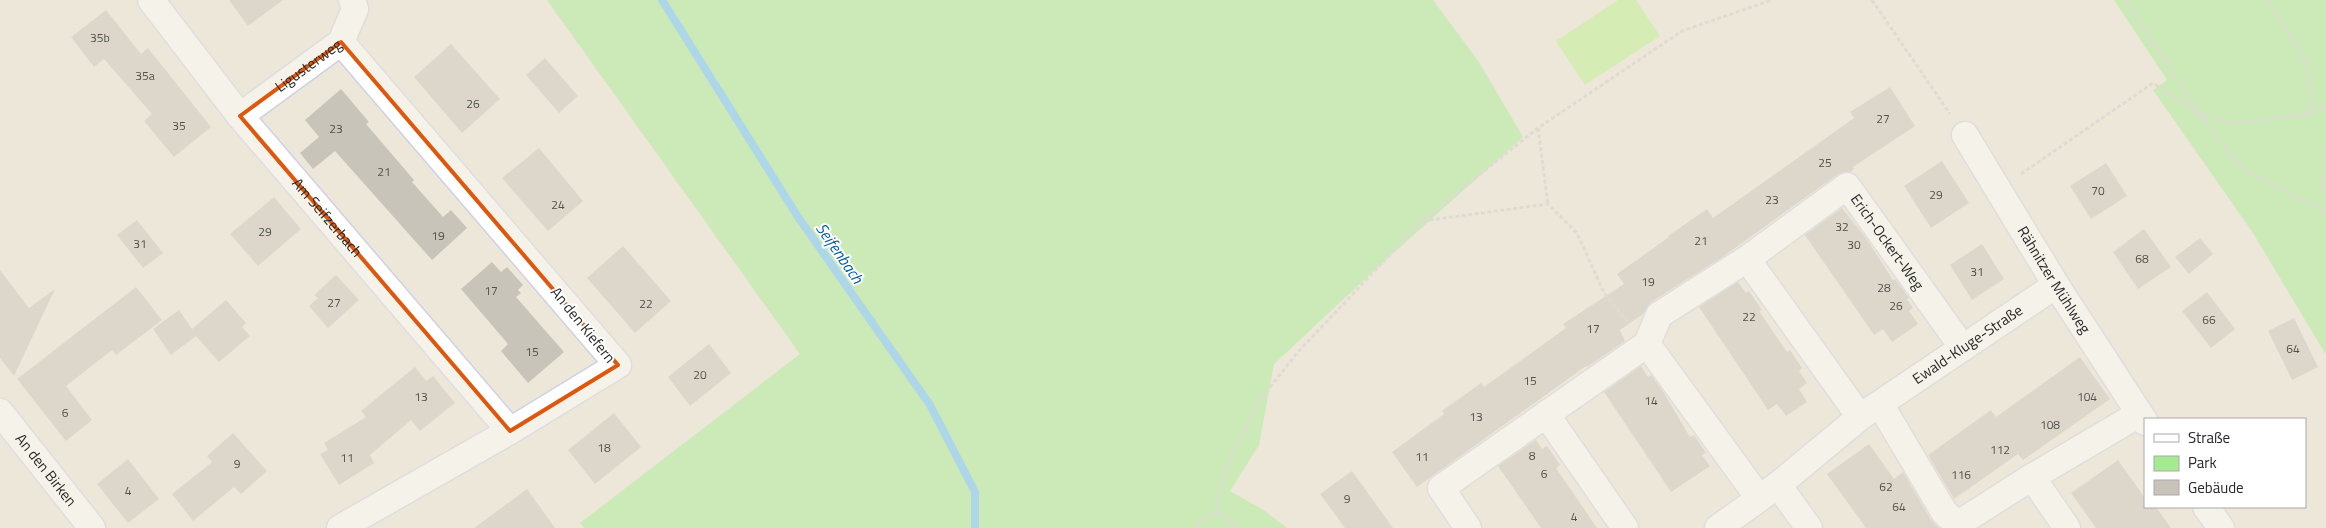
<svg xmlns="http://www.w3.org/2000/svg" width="2326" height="528" viewBox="0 0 2326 528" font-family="'Titillium Web',sans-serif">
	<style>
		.green { fill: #a5ea90 }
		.pitch { fill: #bbf28b }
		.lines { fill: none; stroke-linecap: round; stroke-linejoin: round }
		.stream { stroke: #61c2fa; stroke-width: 8 }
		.building { fill: #c8c4b9 }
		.minor-casing { stroke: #cfd0e4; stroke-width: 29 }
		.path { stroke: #ccc; stroke-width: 3; stroke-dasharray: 4 2.5; stroke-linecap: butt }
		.minor { stroke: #fff; stroke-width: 26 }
		.marked { fill: none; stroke: #de570d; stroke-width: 4; stroke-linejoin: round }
		.labels { text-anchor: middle; stroke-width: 4; stroke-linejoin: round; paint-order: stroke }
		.number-label { font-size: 12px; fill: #51504d }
		.street-label { font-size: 15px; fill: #292929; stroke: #fff }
		.water-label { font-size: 16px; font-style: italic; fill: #005ca7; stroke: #fff }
	</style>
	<rect width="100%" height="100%" fill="#ede7d9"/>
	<path class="green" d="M 547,0 L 1433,0 L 1479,62 L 1523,137 L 1379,266 L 1274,364 L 1259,445 L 1230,491 L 1262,509 L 1287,528 L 584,528 L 580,523 L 800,354 Z
		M 2114,0 L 2326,0 L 2326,355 L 2253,233 L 2153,90 L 2167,80 Z"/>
	<path class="pitch" d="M 1618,0 L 1636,0 L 1660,36 L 1585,85 L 1556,41 Z"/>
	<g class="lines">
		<path class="stream" d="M 662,0 L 798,217 L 930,405 L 975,492 L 975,528"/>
	</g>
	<path class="building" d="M 229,0 L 283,0 L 248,26 Z
		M 106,10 L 141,54 L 148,48 L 211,127 L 174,157 L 144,121 L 152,114 L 104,59 L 94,67 L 71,37 Z
		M 451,44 L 500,99 L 462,133 L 414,77 Z
		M 545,58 L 578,96 L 559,113 L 526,75 Z
		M 1890,87 L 1915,126 L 1853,167 L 1854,169 L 1850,172 L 1838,174 L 1721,258 L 1651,302 L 1643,314 L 1620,330 L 1625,341 L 1587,367 L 1586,366 L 1417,487 L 1392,452 L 1444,414 L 1442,411 L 1481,383 L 1484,387 L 1566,328 L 1563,324 L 1624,284 L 1617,274 L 1669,237 L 1668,236 L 1707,209 L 1713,218 L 1854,118 L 1850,112 Z
		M 341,89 L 369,122 L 366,124 L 414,180 L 412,182 L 443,217 L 451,210 L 467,228 L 432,260 L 335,151 L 313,169 L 300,153 L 319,137 L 305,120 Z
		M 539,148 L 583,201 L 548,231 L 502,178 Z
		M 1942,161 L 1969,203 L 1931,228 L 1904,186 Z
		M 2106,163 L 2127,196 L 2091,219 L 2070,186 Z
		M 274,197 L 301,229 L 258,266 L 230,234 Z
		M 1842,208 L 1866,238 L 1893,280 L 1895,279 L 1909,298 L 1907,299 L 1913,308 L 1909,311 L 1918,324 L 1892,342 L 1883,329 L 1874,335 L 1805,235 Z
		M 137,220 L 163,253 L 143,268 L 117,235 Z
		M 2144,229 L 2171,267 L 2138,289 L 2113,252 Z
		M 2200,238 L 2213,254 L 2189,274 L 2175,257 Z
		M 1982,244 L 2004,279 L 1972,300 L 1950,265 Z
		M 623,246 L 671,301 L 635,333 L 587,278 Z
		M 492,262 L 501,272 L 507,267 L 523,285 L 518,290 L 521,293 L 516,297 L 564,352 L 528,383 L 501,351 L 508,344 L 461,289 Z
		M 0,270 L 29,308 L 55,289 L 14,376 L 0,358 Z
		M 336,275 L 359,300 L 328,328 L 309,306 L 318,298 L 314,295 Z
		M 1738,282 L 1746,293 L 1749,291 L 1762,310 L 1759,311 L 1787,352 L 1790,350 L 1802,368 L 1799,371 L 1807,383 L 1799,389 L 1807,402 L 1786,416 L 1777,404 L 1768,410 L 1699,307 Z
		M 136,287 L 162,320 L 116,355 L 112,350 L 66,386 L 92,420 L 66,441 L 17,379 Z
		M 2207,292 L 2235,329 L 2211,348 L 2182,311 Z
		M 226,300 L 246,323 L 242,327 L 250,336 L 219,362 L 196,336 L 171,355 L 153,329 L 179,310 L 192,329 Z
		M 2294,318 L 2318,367 L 2292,380 L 2268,331 Z
		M 709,344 L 731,373 L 690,406 L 668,377 Z
		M 2080,357 L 2110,399 L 2023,460 L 2018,454 L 1954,499 L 1928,455 L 1991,410 L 1996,417 Z
		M 1641,366 L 1648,377 L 1651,375 L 1664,393 L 1690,437 L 1694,435 L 1706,453 L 1702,455 L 1710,466 L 1671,492 L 1604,392 Z
		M 415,367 L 426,381 L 433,376 L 455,403 L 420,431 L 411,420 L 370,455 L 374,463 L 339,485 L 320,454 L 328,450 L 324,443 L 366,417 L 361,411 Z
		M 614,413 L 641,447 L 595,484 L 568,450 Z
		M 233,433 L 267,471 L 241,494 L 234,487 L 193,521 L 172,494 L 212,462 L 207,456 Z
		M 1536,440 L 1542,449 L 1547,446 L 1560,465 L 1556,468 L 1597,528 L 1541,528 L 1498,466 Z
		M 1869,444 L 1894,479 L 1903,472 L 1931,520 L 1939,528 L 1866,528 L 1827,474 Z
		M 128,459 L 159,499 L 128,523 L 97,484 Z
		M 2118,460 L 2145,498 L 2145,507 L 2156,507 L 2171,528 L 2096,528 L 2071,493 Z
		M 1352,471 L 1393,528 L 1345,528 L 1320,494 Z
		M 527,489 L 555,528 L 474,528 Z"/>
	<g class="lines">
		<defs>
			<g id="minor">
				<path id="s1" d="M 151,0 L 240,116 L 510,431"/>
				<path id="s2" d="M 240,116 L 341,42 L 355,9 L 352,0"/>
				<path id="s3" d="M 1965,135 L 2056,285 L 2145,422"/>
				<path d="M 1747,259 L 1860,417"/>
				<path d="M 1647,344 L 1759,498"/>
				<path d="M 1880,404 L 1944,512 L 1961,528"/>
				<path id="s4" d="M 0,412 L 92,528"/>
				<path d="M 1546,414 L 1625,528"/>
				<path d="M 2032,477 L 2067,528"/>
				<path d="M 1778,485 L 1809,528"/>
				<path d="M 2206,507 L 2221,528"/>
				<path d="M 1958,524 L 2032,477 L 2139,414"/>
				<path d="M 340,528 L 510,431 L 618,365 L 341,42"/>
				<path id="s5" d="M 1468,528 L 1441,488 L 1647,344 L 1659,315 L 1747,259 L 1847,186 L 1963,348"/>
				<path id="s6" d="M 1718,528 L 1778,485 L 1860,417 L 2056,285"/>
			</g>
		</defs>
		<use href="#minor" class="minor-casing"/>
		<path class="path" d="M 1872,0 L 1950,114
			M 2126,0 L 2198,113 L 2242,169 L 2326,212
			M 2267,0 L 2304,59 L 2310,88 L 2309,114
			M 1538,128 L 1548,204
			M 2326,156 L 2323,180 L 2326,202
			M 2021,174 L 2153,83 L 2198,113 L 2232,124 L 2309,114 L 2326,107
			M 1423,221 L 1548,204 L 1577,233 L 1604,293 L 1627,321
			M 1197,528 L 1201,521 L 1216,512
			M 1234,528 L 1226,517 L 1216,512 L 1225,468 L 1257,404 L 1297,353 L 1422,221 L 1538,128 L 1682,31 L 1772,0"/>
		<use href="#minor" class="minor"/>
	</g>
	<path d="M0 0H2326V528H0ZM 341,42 L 618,365 L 510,431 L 240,116 Z" fill="#ede7d9" fill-opacity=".55" fill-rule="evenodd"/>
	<path class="marked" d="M 341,42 L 618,365 L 510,431 L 240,116 Z"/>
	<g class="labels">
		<g class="number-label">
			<text x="100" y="42">35b</text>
			<text x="145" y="80">35a</text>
			<text x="473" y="108">26</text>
			<text x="1883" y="123">27</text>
			<text x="179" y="130">35</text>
			<text x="336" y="133">23</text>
			<text x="1825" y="167">25</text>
			<text x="384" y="176">21</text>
			<text x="2098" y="195">70</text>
			<text x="1936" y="199">29</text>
			<text x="1772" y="204">23</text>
			<text x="558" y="209">24</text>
			<text x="1842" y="231">32</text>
			<text x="265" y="236">29</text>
			<text x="438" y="240">19</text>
			<text x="1701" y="245">21</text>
			<text x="140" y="248">31</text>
			<text x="1854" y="249">30</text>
			<text x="2142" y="263">68</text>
			<text x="1977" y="276">31</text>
			<text x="1648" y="286">19</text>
			<text x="1884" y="292">28</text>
			<text x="491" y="295">17</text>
			<text x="334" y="307">27</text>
			<text x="646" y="308">22</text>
			<text x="1896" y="310">26</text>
			<text x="1749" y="321">22</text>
			<text x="2209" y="324">66</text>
			<text x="1593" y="333">17</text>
			<text x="2293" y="353">64</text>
			<text x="532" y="356">15</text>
			<text x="700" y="379">20</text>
			<text x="1530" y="385">15</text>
			<text x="421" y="401">13</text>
			<text x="2087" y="401">104</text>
			<text x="1651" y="405">14</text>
			<text x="65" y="417">6</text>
			<text x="1476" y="421">13</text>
			<text x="2050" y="429">108</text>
			<text x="604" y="452">18</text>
			<text x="2000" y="454">112</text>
			<text x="1532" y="460">8</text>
			<text x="1422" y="461">11</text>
			<text x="347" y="462">11</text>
			<text x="237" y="468">9</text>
			<text x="1544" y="478">6</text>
			<text x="1961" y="479">116</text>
			<text x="1886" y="491">62</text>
			<text x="128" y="495">4</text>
			<text x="1347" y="503">9</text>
			<text x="1899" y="511">64</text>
			<text x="1574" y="521">4</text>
		</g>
		<g class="street-label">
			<text dy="5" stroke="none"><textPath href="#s2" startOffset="85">Ligusterweg</textPath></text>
			<text dy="5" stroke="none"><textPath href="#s1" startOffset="280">Am Seifzerbach</textPath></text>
			<text dy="5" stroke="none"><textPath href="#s5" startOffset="628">Erich-Ockert-Weg</textPath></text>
			<text dy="5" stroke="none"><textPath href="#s3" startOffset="170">Rähnitzer Mühlweg</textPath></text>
			<text transform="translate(583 325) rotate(51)" y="5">An den Kiefern</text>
			<text dy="5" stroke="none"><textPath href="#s6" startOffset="310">Ewald-Kluge-Straße</textPath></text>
			<text dy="5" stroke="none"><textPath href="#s4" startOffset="74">An den Birken</textPath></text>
		</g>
		<g class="water-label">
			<text transform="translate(840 253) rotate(55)" y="6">Seifenbach</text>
		</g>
	</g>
	<rect x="2144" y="418" width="162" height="90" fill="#ffffff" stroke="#a9a9a9"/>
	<rect x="2154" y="434" width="25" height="8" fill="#ffffff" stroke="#a9a9a9"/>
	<text x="2188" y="443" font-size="15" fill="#292929">Straße</text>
	<rect x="2154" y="456" width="25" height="15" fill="#a5ea90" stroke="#a9a9a9"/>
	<text x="2188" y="468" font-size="15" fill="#292929">Park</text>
	<rect x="2154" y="480" width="25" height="15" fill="#c8c4b9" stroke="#a9a9a9"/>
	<text x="2188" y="493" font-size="15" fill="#292929">Gebäude</text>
</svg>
